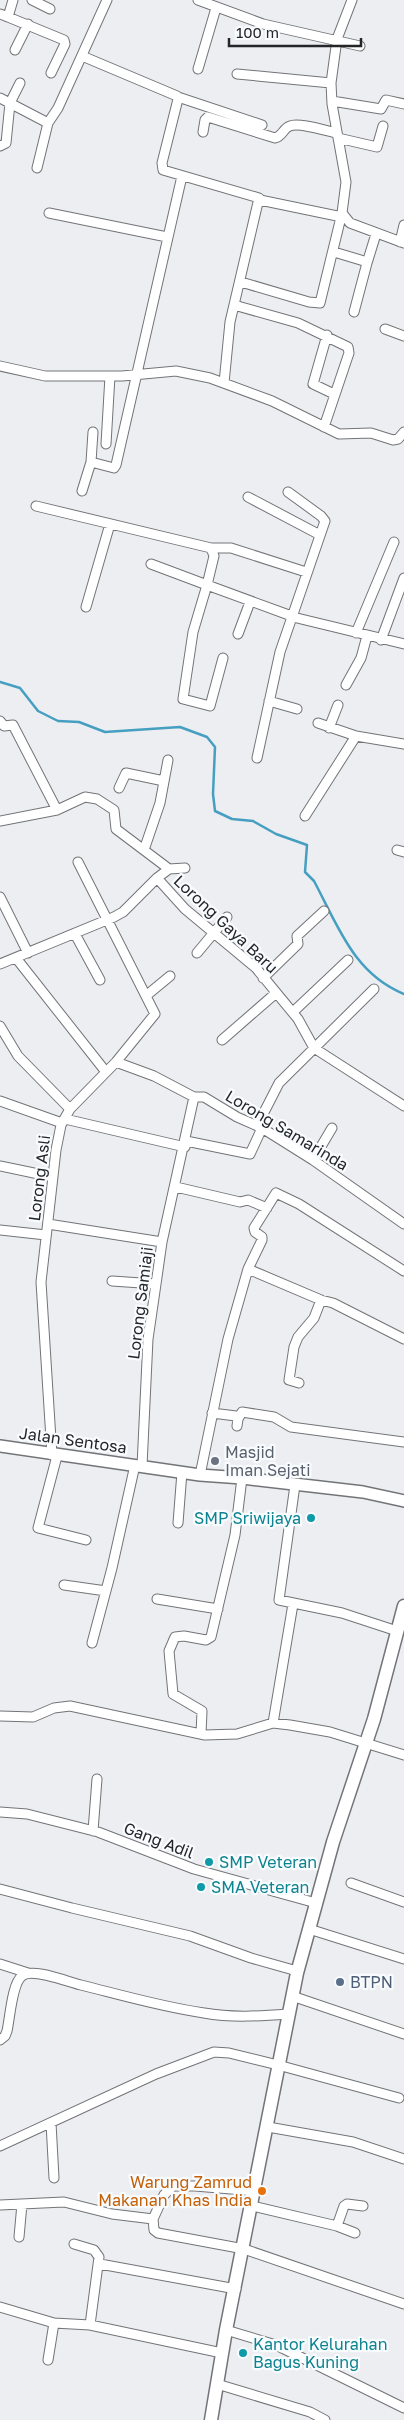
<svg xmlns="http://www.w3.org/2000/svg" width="404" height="2420" viewBox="0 0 404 2420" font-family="'Golos Text',sans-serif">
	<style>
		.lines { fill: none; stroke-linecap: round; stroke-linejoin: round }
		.stream { stroke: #469fc1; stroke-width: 2.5 }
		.minor-casing { stroke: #727477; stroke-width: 11 }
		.tertiary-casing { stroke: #727477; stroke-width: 14 }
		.secondary-casing { stroke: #727477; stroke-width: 15 }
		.minor { stroke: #fff; stroke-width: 9 }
		.tertiary { stroke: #fff; stroke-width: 11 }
		.secondary { stroke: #fff; stroke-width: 12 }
		.worship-dot { fill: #6b7280; stroke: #f9fcff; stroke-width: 2 }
		.culture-dot { fill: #0f9aa8; stroke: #f9fcff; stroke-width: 2 }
		.service-dot { fill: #5c6f8a; stroke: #f9fcff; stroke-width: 2 }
		.food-dot { fill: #e8710a; stroke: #f9fcff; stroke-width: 2 }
		.labels { text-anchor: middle; stroke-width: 4.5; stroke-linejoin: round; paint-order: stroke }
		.street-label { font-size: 16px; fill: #242526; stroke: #f9fcff }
		.worship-label { font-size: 16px; fill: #5b616d; stroke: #f9fcff; text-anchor: start }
		.culture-label { font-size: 16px; fill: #0d838f; stroke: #f9fcff; text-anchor: start }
		.service-label { font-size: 16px; fill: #4e5e75; stroke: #f9fcff; text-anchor: start }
		.food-label { font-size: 16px; fill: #c56008; stroke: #f9fcff; text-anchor: end }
	</style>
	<rect width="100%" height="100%" fill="#eceef2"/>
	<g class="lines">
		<path class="stream" d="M 0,682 L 20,688 L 38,711 L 58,721 L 79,722 L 105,732 L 180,727 L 207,737 L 215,747 L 213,794 L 215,811 L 232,819 L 253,821 L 276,834 L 307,845 L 305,872 L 314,881 C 338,926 354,974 404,994"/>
		<defs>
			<path id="minor" d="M 32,0 L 50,9
				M 198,0 L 263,24 L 360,46
				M 352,0 L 337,39 L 331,83 L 332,104 L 346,182 L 342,213 L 350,223 L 404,243
				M 0,14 L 8,17 L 13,0
				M 8,17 L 64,40 L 65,44 L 51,73
				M 15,50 L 28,24
				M 82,56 L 177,96 L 178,99 L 162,163 L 163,170 L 259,198 L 230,322 L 224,383
				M 198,69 L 216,8
				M 237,74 L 331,83
				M 178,97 L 262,125
				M 0,98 L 48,123
				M 332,101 L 381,109 L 386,100 L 404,104
				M 203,132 L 205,120 L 208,117 L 275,138 C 283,136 283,128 290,126 C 298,122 327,131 337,133
				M 338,138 L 377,147 L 383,126
				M 0,146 L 6,143 L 10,103 L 20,83
				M 37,168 L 48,123 L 58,108 L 107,0
				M 260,200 L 342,217
				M 49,213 L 167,237
				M 400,242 L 404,225
				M 334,252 L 364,261 L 367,263 L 354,312
				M 367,263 L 376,234
				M 241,282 L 309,302 L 320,303 L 342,213
				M 234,305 L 298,323 L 348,347 L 349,353 L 324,427
				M 385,329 L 404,336
				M 327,335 L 313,384 L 334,394
				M 0,366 L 45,376 L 122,376 L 176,371 L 210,378 L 272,401 L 339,434 L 371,433 L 393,440 L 398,439 L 404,432
				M 106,444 L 110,376
				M 91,462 L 93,432
				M 82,491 L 91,462 L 114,468 L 116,465 L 182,176
				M 248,497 L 320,535
				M 36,506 L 211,548 L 214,556 L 207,585 L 297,618 L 404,644
				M 211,548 L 231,548 L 306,572
				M 151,564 L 207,585 L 193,632 L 183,699 L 210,706 L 223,658
				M 86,607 L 110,524
				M 356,633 L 394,542
				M 238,634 L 250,602
				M 381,640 L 404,578
				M 346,685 L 361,658 L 367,636
				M 269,701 L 297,709
				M 0,721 L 4,726 L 13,725 L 57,810
				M 318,723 L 356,736 L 404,744
				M 329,728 L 338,705
				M 257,758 L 280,652 L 325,521 L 321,516 L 288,492
				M 119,788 L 126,773 L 164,781
				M 305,816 L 356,736
				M 0,821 L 57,810 L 85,797 L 97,799 L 114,810 L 116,829 L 169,869 L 157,878 L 185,909 L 256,968 L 298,1019 L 314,1048 L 404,1106
				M 144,850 L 160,803 L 168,760
				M 397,850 L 404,852
				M 169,869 L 185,868
				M 0,897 L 28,953
				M 75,934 L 100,980
				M 197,953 L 227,917
				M 16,958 L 106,1072
				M 0,964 L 114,917 L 123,912 L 157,878
				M 263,978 L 298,944 L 297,936 L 324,911
				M 147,995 L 170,976
				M 293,1012 L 348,960
				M 0,1026 L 18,1056 L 70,1109
				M 222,1040 L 276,993
				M 116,1062 L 154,1076 L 194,1097
				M 0,1101 L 62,1123
				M 65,1119 L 185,1147
				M 257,1126 L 279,1083 L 374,989
				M 186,1141 L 250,1154 L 262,1128
				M 313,1160 L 332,1128
				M 0,1166 L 53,1177
				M 176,1187 L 240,1202 L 248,1200 L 267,1208
				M 48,1224 L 162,1242
				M 0,1230 L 46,1235
				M 248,1269 L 321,1300 L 333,1303 L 404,1339
				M 112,1281 L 156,1284
				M 299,1383 L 289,1380 L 294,1347 L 298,1337 L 314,1318 L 321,1300
				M 212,1413 L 236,1416 L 238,1419 L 237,1426
				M 238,1419 L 242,1412 L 274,1417 L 291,1427 L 404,1442
				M 52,1455 L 41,1282 L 56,1150 L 61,1125 L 70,1109 L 116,1062 L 155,1014 L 78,862
				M 57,1456 L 38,1528 L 86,1540
				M 142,1466 L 148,1339 L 156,1284 L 162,1242 L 194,1097 L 204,1097 L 237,1117 L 262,1128 L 313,1160 L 404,1224
				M 200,1475 L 228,1339 L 248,1269 L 262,1240 L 262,1237 L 255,1232 L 254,1228 L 276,1193 L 299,1204 L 404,1271
				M 295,1485 L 279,1600 L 342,1613 L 397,1631
				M 178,1523 L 182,1472
				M 64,1585 L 106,1591
				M 157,1599 L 218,1609
				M 92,1643 L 112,1568 L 135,1465
				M 0,1716 L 33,1717 L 54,1708 L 70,1706 L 205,1735 L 237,1734 L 273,1723 L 290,1725 L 330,1732 L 404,1755
				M 273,1723 L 293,1604
				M 201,1734 L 202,1711 L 173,1694 L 169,1651 L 175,1637 L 184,1636 L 206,1640 L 211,1637 L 235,1535 L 242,1478
				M 0,1812 L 27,1814 L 98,1832 L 194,1869 L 316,1903
				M 93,1831 L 97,1779
				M 351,1883 L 404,1902
				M 0,1889 L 72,1908 L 190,1936 L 251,1958 L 297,1971
				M 309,1929 L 404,1959
				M 0,1964 L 28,1973
				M 292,1996 L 404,2034
				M 0,2040 L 5,2036 L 7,2031 C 10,2018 12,1983 22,1976 C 32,1967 68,1982 81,1985 C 121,1995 162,2007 204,2013 C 232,2018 260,2016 288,2014
				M 51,2123 L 54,2178
				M 268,2127 L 353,2142 L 404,2159
				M 0,2146 L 156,2074 L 214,2052 L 229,2053 L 278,2065 L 399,2098
				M 0,2205 L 64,2202 L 112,2214 L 153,2219 L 154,2230 L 158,2233 L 244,2249 L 404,2304
				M 252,2206 L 337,2226 L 355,2233
				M 153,2219 L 164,2195 L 173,2186 L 195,2186 L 255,2191
				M 337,2226 L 344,2206 L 347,2204 L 363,2206
				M 19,2237 L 22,2204
				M 74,2244 L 94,2250 L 99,2257 L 90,2325 L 222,2353
				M 100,2264 L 236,2289
				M 0,2307 L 54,2323 L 90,2325
				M 226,2330 L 276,2345 L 404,2408
				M 48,2360 L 54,2323
				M 217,2384 L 310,2412 L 325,2420"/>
			<path id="tertiary" d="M 0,1446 L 200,1475 L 242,1478 L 363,1492 L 404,1501"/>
			<path id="secondary" d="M 211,2420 L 226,2330 L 297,1973 L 333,1842 L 374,1719 L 404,1606"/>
		</defs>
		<use href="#minor" class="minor-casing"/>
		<use href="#tertiary" class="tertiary-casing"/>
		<use href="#secondary" class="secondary-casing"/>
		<use href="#minor" class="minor"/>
		<use href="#tertiary" class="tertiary"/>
		<use href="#secondary" class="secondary"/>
	</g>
	<circle class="worship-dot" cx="215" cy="1461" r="5"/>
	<g class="culture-dot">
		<circle cx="311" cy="1518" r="5"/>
		<circle cx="209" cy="1862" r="5"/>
		<circle cx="201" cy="1887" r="5"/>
		<circle cx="243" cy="2353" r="5"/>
	</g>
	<circle class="service-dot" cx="340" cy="1982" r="5"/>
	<circle class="food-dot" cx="262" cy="2191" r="5"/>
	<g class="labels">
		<g class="street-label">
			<text transform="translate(226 924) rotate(43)" y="6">Lorong Gaya Baru</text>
			<text transform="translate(287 1130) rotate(31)" y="6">Lorong Samarinda</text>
			<text transform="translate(39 1178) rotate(-83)" y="6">Lorong Asli</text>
			<text transform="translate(140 1303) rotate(-83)" y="6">Lorong Samiaji</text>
			<text transform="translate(73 1440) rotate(8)" y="6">Jalan Sentosa</text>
			<text transform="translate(159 1840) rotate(21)" y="6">Gang Adil</text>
		</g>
		<g class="worship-label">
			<text x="225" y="1458">Masjid<tspan x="225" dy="18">Iman Sejati</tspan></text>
		</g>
		<g class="culture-label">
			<text x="301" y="1524" text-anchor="end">SMP Sriwijaya</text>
			<text x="219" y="1868">SMP Veteran</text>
			<text x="211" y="1893">SMA Veteran</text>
			<text x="253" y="2350">Kantor Kelurahan<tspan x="253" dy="18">Bagus Kuning</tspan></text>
		</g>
		<g class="service-label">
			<text x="350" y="1988">BTPN</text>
		</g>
		<g class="food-label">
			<text x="252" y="2188">Warung Zamrud<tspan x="252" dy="18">Makanan Khas India</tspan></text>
		</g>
	</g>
	<path d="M229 38v8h132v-8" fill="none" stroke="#242526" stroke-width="2.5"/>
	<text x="236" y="38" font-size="15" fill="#242526" stroke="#f9fcff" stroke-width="4" paint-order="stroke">100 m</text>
</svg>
